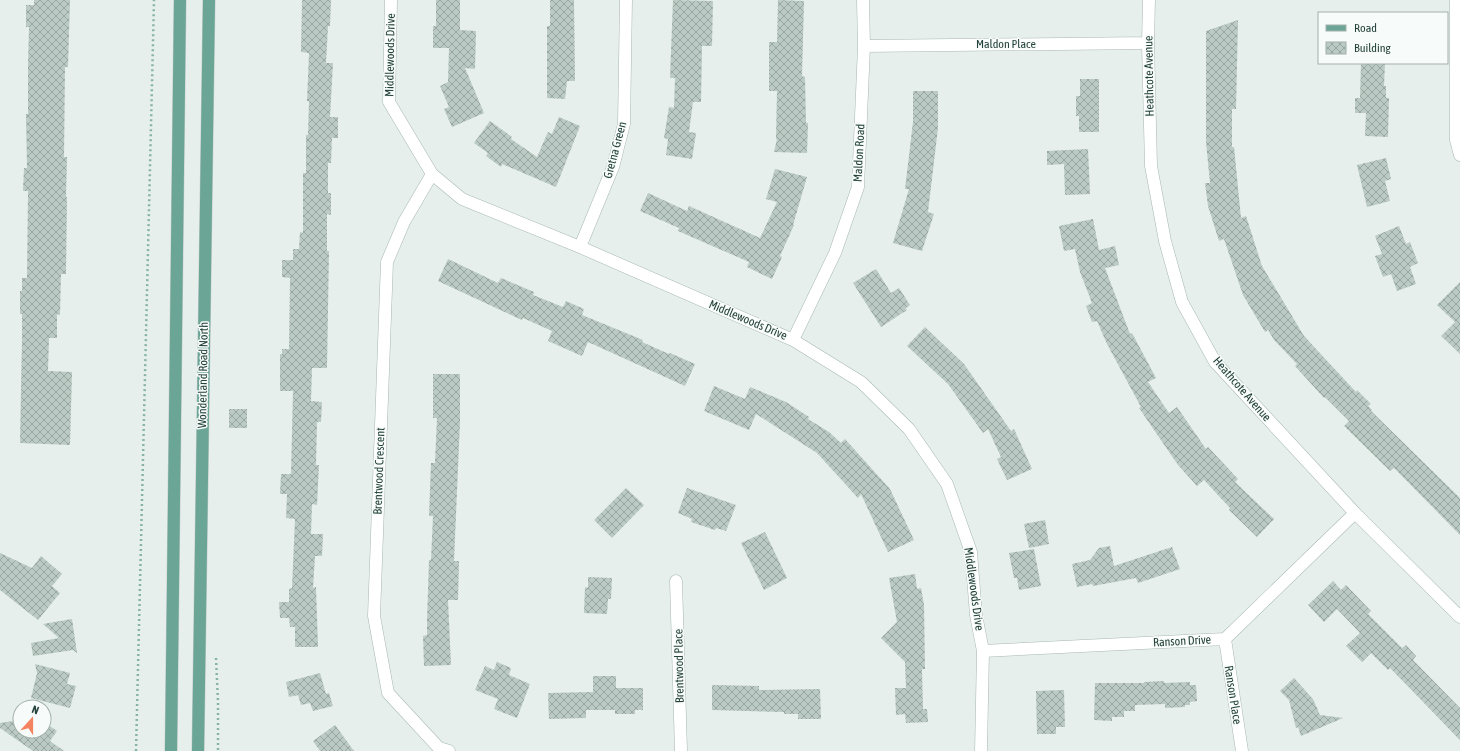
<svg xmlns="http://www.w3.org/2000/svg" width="1460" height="751" viewBox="0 0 1460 751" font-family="'Asap Condensed',sans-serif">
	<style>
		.building { fill: url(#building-cross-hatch) }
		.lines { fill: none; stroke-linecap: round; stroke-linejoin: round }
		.minor-casing { stroke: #a8b8b2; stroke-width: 13 }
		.primary-casing { stroke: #c2cac8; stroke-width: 13 }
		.path { stroke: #86b3a5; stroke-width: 2.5; stroke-dasharray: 2 3; stroke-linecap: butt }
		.minor { stroke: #fff; stroke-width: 12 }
		.primary { stroke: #6aa596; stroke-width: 12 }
		.labels { text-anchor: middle; stroke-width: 3; stroke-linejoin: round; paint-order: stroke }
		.street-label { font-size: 12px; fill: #24423a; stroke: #f7fbf9 }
	</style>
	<defs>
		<pattern id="building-cross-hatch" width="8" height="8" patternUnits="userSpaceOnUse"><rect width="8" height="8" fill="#bbcac4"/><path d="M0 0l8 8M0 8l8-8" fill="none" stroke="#98a6a0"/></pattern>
	</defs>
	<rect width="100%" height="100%" fill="#e6efeb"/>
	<path class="building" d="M 34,0 L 70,0 L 68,67 L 65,67 L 64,157 L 67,157 L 66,197 L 67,197 L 66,274 L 61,274 L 60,315 L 57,314 L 57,338 L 49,338 L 48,371 L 72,372 L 70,445 L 20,443 L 22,339 L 22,314 L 20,314 L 20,291 L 22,291 L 22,278 L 27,278 L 28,191 L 23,191 L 24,168 L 27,168 L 26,114 L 28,114 L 28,65 L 29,27 L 26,27 L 26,5 L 34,5 Z
		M 302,0 L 331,0 L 330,26 L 328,26 L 326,63 L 333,63 L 330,117 L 338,117 L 338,138 L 332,138 L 331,163 L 328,163 L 328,193 L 331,193 L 331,215 L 327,214 L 327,251 L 329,251 L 327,368 L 312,368 L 311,401 L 322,402 L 321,422 L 317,422 L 316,465 L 319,465 L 317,505 L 312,504 L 311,534 L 323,534 L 322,556 L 315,556 L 313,588 L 316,587 L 318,647 L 295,647 L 295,627 L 290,627 L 289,618 L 280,618 L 279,602 L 289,602 L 289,589 L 292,588 L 295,519 L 286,518 L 287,494 L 280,494 L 281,474 L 291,474 L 293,391 L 280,391 L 280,354 L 282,354 L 282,349 L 289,349 L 290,278 L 282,277 L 282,260 L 293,260 L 293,249 L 299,249 L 300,232 L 303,233 L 303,173 L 306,173 L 306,135 L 308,135 L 309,101 L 307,101 L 309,53 L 301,52 Z
		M 436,0 L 460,0 L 460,30 L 476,31 L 475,69 L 465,68 L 484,113 L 452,127 L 444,109 L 449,107 L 440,86 L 448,82 L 449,48 L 433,48 L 433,26 L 436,26 Z
		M 550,0 L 574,0 L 575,81 L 567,81 L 565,99 L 547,98 L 547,26 L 550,26 Z
		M 673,0 L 713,1 L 712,46 L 702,46 L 701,102 L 693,102 L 689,132 L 696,133 L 692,159 L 666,155 L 668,139 L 664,138 L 669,107 L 674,108 L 675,78 L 670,78 Z
		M 778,0 L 804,1 L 802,76 L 805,77 L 806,123 L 808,123 L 807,153 L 774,152 L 777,139 L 776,139 L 777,91 L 769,91 L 769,42 L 777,42 Z
		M 1238,20 L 1236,109 L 1232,109 L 1232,147 L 1234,147 L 1241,218 L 1246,216 L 1262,266 L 1304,336 L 1356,392 L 1357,390 L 1371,404 L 1368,406 L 1372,410 L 1371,411 L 1460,498 L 1460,535 L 1394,468 L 1390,471 L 1344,426 L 1349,421 L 1325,397 L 1324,398 L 1295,366 L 1297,364 L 1274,340 L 1268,330 L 1265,332 L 1243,295 L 1224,239 L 1219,241 L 1208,206 L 1205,183 L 1210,183 L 1206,142 L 1206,31 Z
		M 1361,63 L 1385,63 L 1384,86 L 1386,86 L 1386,98 L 1389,98 L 1388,137 L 1365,136 L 1366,113 L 1355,113 L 1355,98 L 1360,98 Z
		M 1080,79 L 1099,79 L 1099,132 L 1079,132 L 1079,116 L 1076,116 L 1076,96 L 1080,96 Z
		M 913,91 L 938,91 L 938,128 L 928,212 L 934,214 L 922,251 L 893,243 L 909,189 L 905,189 L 913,122 Z
		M 559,117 L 580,126 L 556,187 L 502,164 L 501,167 L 486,156 L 488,153 L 474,143 L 490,121 L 512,137 L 511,139 L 537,157 L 548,132 L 552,134 Z
		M 1088,149 L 1090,194 L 1065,195 L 1064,164 L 1047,165 L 1047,151 Z
		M 1386,158 L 1391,179 L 1385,181 L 1390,201 L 1367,207 L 1357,165 Z
		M 775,169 L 807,177 L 793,225 L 794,225 L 780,256 L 782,257 L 772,279 L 747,267 L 749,262 L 678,231 L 679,228 L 640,211 L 648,193 L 687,211 L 689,206 L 760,238 L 777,202 L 766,199 Z
		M 1093,219 L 1099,250 L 1115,246 L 1119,265 L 1105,268 L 1130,334 L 1132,333 L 1156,378 L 1148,382 L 1169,413 L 1177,407 L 1206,449 L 1208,447 L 1238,479 L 1235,482 L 1274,519 L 1257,537 L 1229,510 L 1230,508 L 1204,480 L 1197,486 L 1178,465 L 1139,408 L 1141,407 L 1107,344 L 1097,321 L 1092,322 L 1086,306 L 1092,303 L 1080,272 L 1075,249 L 1064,251 L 1059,226 Z
		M 1399,226 L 1406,244 L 1410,242 L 1418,263 L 1410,267 L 1416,284 L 1397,291 L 1391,274 L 1383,277 L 1375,256 L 1382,254 L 1375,236 Z
		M 448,259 L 498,283 L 501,278 L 534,292 L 533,295 L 563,307 L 566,301 L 584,309 L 582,315 L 643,340 L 642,342 L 669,354 L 670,353 L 695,364 L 685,386 L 588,342 L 582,356 L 548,341 L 552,331 L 523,318 L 522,320 L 438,281 Z
		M 876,269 L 891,293 L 899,288 L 910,305 L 905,309 L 907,310 L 881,327 L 853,283 Z
		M 1460,282 L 1460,354 L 1441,336 L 1455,322 L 1437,305 Z
		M 925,327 L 964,364 L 1011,431 L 1014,429 L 1032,469 L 1007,480 L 997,459 L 1001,457 L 988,429 L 983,433 L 948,384 L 907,346 Z
		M 433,374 L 460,374 L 460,422 L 454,561 L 459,561 L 458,600 L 448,600 L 451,665 L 424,666 L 423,636 L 427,635 L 427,621 L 429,560 L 431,560 L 433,516 L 429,516 L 431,463 L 435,463 L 437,418 L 433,418 Z
		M 714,386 L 745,399 L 750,387 L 786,402 L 809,417 L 808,419 L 829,432 L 841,443 L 845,439 L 890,489 L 914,540 L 888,552 L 861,494 L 858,498 L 817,453 L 756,414 L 749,430 L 704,411 Z
		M 229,409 L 247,409 L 247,428 L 229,428 Z
		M 626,488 L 644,505 L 612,538 L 594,520 Z
		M 687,488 L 736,505 L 726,531 L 716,528 L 715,530 L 691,522 L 692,519 L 678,513 Z
		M 1045,520 L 1049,544 L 1029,548 L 1024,524 Z
		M 765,532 L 787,578 L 764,590 L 741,543 Z
		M 1110,546 L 1114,566 L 1172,547 L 1180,569 L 1138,583 L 1136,578 L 1093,586 L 1092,584 L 1077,587 L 1072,564 L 1090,560 L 1099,548 Z
		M 1034,549 L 1041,586 L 1019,590 L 1017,578 L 1014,578 L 1009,553 Z
		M 0,553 L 32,568 L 41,556 L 62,574 L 52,586 L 60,593 L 38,620 L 0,590 Z
		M 915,574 L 917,589 L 921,588 L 924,605 L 925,669 L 922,669 L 923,709 L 927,709 L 928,722 L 906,723 L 905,714 L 896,715 L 895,688 L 906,688 L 905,662 L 881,638 L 897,622 L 889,578 Z
		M 588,577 L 612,578 L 611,599 L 608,599 L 607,614 L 584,613 L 585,587 L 588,588 Z
		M 1333,581 L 1341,590 L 1346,585 L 1371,611 L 1368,614 L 1402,648 L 1406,645 L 1416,656 L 1413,660 L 1460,708 L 1460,740 L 1390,668 L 1388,670 L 1371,653 L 1362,662 L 1346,646 L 1360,633 L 1337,609 L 1324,622 L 1308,605 Z
		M 72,619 L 77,653 L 73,650 L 33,656 L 31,643 L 59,638 L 43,624 Z
		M 497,662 L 511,668 L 509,675 L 530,684 L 517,718 L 494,709 L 498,699 L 475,690 L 485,666 L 494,670 Z
		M 35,664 L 70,673 L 67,684 L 76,686 L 70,708 L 31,698 L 37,673 Z
		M 320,673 L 326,694 L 329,693 L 333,706 L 313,711 L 310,703 L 301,705 L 298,695 L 289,697 L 286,682 Z
		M 593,676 L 616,676 L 616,688 L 643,688 L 643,710 L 635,710 L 635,714 L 615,714 L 615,710 L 586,710 L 586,718 L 549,719 L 548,693 L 593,692 Z
		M 1294,678 L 1313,699 L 1320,715 L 1343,718 L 1301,736 L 1298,727 L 1296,728 L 1289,700 L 1280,691 Z
		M 1164,681 L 1164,683 L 1190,682 L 1190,685 L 1196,685 L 1197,701 L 1190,702 L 1190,705 L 1185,705 L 1185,707 L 1165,708 L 1165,704 L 1135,705 L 1135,711 L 1124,711 L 1124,717 L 1112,717 L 1112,721 L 1094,720 L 1095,683 L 1144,683 L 1144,682 Z
		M 712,685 L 759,686 L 759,690 L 820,689 L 821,719 L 798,719 L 798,714 L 784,714 L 784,712 L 712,710 Z
		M 1064,690 L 1065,727 L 1056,727 L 1056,734 L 1037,734 L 1036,691 Z
		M 20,712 L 20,731 L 44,731 L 44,722 L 57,731 L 50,741 L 64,751 L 33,751 L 0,728 L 0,723 L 13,721 Z
		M 335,725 L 354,751 L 320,751 L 313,741 Z"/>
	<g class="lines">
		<defs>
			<path id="minor" d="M 391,0 L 389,102 L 432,174 L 462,199 L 580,247 L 793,340 L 861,382 L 909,429 L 947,484 L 971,552 L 976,615 L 983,651 L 981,751
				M 1149,0 L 1148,43 L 1151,166 L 1165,241 L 1182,302 L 1215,362 L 1355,513 L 1460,617
				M 1456,0 L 1456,140 L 1460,155
				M 864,46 L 1148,43
				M 432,174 L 404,222 L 387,262 L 374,616 L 388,693 L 439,748 L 449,751
				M 580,247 L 613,167 L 624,124 L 626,0
				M 793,340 L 835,253 L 858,187 L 864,46 L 863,0
				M 676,581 L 681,751
				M 1225,639 L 1242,751
				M 983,651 L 1225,639 L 1355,513"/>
			<path id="primary" d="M 171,751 L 180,0
				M 198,751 L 209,0"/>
		</defs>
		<use href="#minor" class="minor-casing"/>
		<use href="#primary" class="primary-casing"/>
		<path class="path" d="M 216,658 L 218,702 L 218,751
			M 136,751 L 154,0"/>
		<use href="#minor" class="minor"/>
		<use href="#primary" class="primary"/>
	</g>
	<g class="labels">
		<g class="street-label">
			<text x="1006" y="48">Maldon Place</text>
			<text transform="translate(390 55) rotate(-89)" y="4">Middlewoods Drive</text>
			<text transform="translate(1149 76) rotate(-91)" y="4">Heathcote Avenue</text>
			<text transform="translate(615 150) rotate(-75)" y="4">Gretna Green</text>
			<text transform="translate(859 153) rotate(-87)" y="4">Maldon Road</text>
			<text transform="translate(748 320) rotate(23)" y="4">Middlewoods Drive</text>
			<text transform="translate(203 375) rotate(-89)" y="4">Wonderland Road North</text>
			<text transform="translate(1242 389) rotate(49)" y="4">Heathcote Avenue</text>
			<text transform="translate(379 471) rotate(-88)" y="4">Brentwood Crescent</text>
			<text transform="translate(974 589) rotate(82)" y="4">Middlewoods Drive</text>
			<text transform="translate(1182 641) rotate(-3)" y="4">Ranson Drive</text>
			<text transform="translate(679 666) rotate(-91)" y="4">Brentwood Place</text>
			<text transform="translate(1233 695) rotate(81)" y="4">Ranson Place</text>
		</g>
	</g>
	<rect x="1318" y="12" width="130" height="52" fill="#f7fbf9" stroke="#a3b1ad"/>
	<rect x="1326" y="25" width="20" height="6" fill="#6aa596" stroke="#a3b1ad"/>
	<text x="1354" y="32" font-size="12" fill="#24423a">Road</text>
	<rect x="1326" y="42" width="20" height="12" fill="url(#building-cross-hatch)" stroke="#a3b1ad"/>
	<text x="1354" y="52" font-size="12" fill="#24423a">Building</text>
	<g transform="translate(32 719) rotate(21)"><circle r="19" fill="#f7fbf9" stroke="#a3b1ad"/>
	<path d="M0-3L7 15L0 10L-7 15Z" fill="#f4845f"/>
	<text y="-6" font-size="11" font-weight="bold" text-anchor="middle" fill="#24423a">N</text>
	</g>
</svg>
